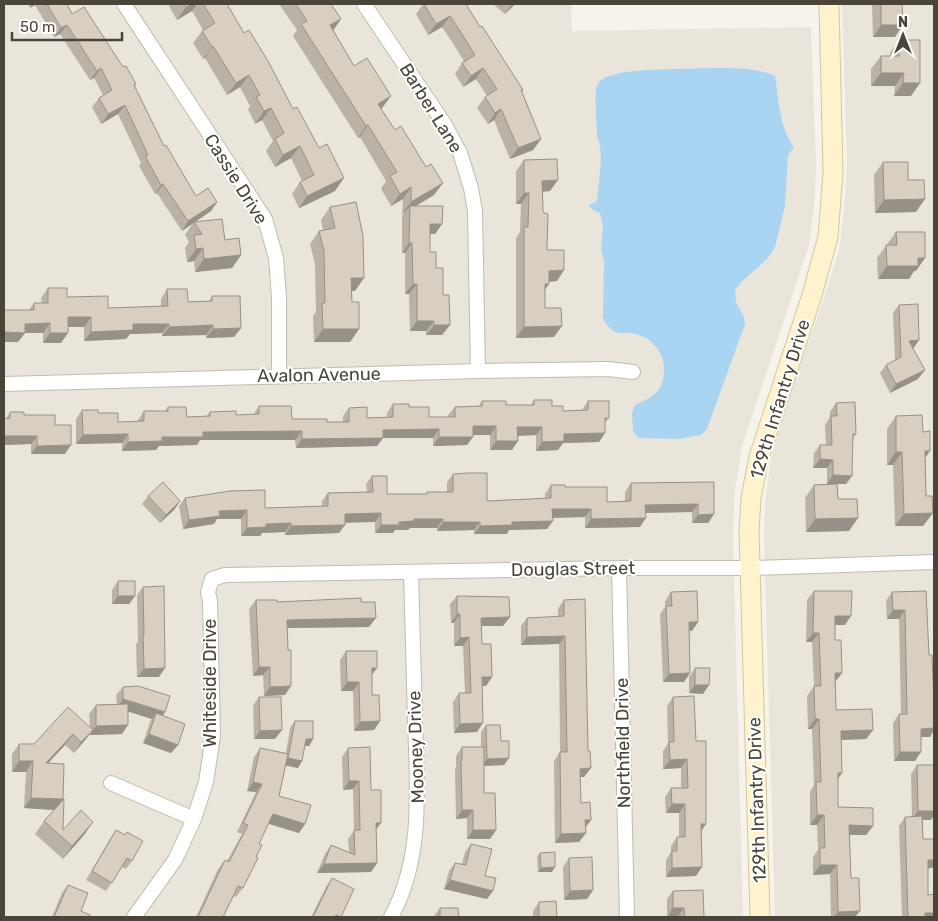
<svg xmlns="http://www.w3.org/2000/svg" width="938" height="921" viewBox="0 0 938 921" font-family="Rubik,sans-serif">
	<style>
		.residential { fill: #eae5da }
		.water { fill: #a9d4f2 }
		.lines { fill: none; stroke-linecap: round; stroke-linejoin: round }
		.street-casing { stroke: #c2bbae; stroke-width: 16 }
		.secondary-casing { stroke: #d6c79b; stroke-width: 21 }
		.street { stroke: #fff; stroke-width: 14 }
		.secondary { stroke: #fff3cd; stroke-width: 19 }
		.wall { fill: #bab2a6 }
		.shaded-wall { fill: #979187 }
		.building { fill: #d8cfc1; stroke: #979187 }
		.labels { text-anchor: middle; stroke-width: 4; stroke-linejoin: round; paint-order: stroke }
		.street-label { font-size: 18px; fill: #4b4439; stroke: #fff }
	</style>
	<rect width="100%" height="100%" fill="#f6f3ec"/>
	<path class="residential" d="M 4,4 L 571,4 L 572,31 L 811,27 L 816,166 L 814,208 L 809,245 L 742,446 L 735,489 L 733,537 L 743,917 L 4,917 Z
		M 842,4 L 934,4 L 934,917 L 775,917 L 764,537 L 765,501 L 771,458 L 780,422 L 823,301 L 839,250 L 844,211 L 847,166 Z"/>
	<path class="water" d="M 672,69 C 700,69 752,64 775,76 C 779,100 779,127 794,147 L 788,155 L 785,206 L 775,247 L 767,259 L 740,283 L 735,290 L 736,302 L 744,317 L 745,324 L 707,429 L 701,435 L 677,439 L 639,438 L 633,431 L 632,414 L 634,406 C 653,396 663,393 664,370 C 665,355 654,340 639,335 C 622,329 615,341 603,318 L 604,261 L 601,249 L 603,228 L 600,213 L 593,210 L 589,205 L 597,201 C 598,183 605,153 597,136 C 597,127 594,93 597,86 C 602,69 656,70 672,69 Z"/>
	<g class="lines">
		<defs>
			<path id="street" d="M 124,4 L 265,219 L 276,258 L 279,298 L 279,376
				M 364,4 L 445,125 L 460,153 L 471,188 L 475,211 L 478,371
				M 4,384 L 478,371 L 609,369 L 633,372
				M 619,568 L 627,917
				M 111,783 L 194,819
				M 134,917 L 175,860 L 194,819 L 206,782 L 213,736 L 210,601 L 208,592 L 212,579 L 225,575 L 619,568 L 751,568 L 934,562
				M 391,917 C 424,857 417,787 415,720 C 414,671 412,622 411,572"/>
			<path id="secondary" d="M 760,917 L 749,531 L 751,498 L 759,457 L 812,295 L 828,237 L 833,172 L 829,4"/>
		</defs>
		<use href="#street" class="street-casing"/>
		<use href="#secondary" class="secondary-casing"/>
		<use href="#street" class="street"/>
		<use href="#secondary" class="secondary"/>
	</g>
	<path class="wall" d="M 28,4 L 67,4 L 72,14 L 123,67 L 136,84 L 135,87 L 164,146 L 196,196 L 217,202 L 211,211 L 194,222 L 225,240 L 241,255 L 232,268 L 195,272 L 194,261 L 187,262 L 185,248 L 189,242 L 185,235 L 193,223 L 182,231 L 157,193 L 155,194 L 139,166 L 141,163 L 118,114 L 101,124 L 92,107 L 99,98 L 103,95 L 94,78 L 90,80 L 60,34 L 54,37 L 35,5 L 30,8 Z
		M 170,4 L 227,4 L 335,191 L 299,208 L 292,194 L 300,182 L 302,181 L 291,158 L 275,167 L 266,151 L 273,141 L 262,120 L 255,124 L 248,109 L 250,106 L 240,87 L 227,95 L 205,58 L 203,59 L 193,43 L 203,30 L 192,11 L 177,20 L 169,6 Z
		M 279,4 L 331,4 L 341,19 L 333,30 L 354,66 L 391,96 L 381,109 L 434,195 L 416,206 L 442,224 L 435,234 L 430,234 L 430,252 L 436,268 L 450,325 L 442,335 L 426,335 L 426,331 L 410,331 L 409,294 L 405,294 L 405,253 L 402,253 L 402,216 L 405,212 L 402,214 L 403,199 L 391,206 L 381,189 L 386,181 L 360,137 L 358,138 L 293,36 L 297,30 Z
		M 423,4 L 480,27 L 523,90 L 522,91 L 541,139 L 533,150 L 510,159 L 494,120 L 488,124 L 477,108 L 485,97 L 487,96 L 476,79 L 463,87 L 455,74 L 462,63 L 464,61 L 452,42 L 442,27 L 428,35 L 416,14 Z
		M 493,4 L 515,4 L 505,14 Z
		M 872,4 L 902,4 L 895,37 L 873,37 Z
		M 899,40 L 911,96 L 894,96 L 895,86 L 871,86 L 871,69 L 881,56 L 890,56 L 890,53 Z
		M 524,160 L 550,191 L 542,192 L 543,210 L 547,250 L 564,270 L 557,281 L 549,282 L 545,290 L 545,308 L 554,337 L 516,338 L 516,238 L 520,232 L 521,204 L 516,204 L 516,171 Z
		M 883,162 L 908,180 L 916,212 L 875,213 L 874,175 Z
		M 330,207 L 355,291 L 351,291 L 352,302 L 359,329 L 350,342 L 314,342 L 313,316 L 316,312 L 315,264 L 310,244 L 319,231 L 323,230 L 321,220 Z
		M 896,232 L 916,271 L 914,271 L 909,279 L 878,279 L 877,258 Z
		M 48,288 L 67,297 L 108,308 L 161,306 L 161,299 L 167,289 L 188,302 L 209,301 L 212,296 L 241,328 L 234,337 L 206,338 L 206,335 L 162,336 L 162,333 L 130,334 L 126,339 L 84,341 L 84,327 L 68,327 L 61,343 L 43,343 L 43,333 L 25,333 L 18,342 L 29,310 L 34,303 L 42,303 L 41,298 Z
		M 899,305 L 919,340 L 913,348 L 918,379 L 890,393 L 880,373 L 886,365 L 895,360 L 893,313 Z
		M 534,400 L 552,406 L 563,411 L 582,410 L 588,401 L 609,418 L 605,423 L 605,433 L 599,442 L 563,443 L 558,450 L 536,451 L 536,435 L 518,436 L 512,450 L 490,450 L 490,435 L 473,435 L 467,445 L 433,446 L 433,438 L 383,438 L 377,446 L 296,448 L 295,440 L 200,440 L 197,445 L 159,446 L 156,450 L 122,451 L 122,443 L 76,444 L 76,419 L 82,410 L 98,413 L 118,422 L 138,422 L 138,420 L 144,411 L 165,411 L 168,407 L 187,417 L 207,416 L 210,412 L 236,415 L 253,415 L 259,406 L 292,419 L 327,422 L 343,422 L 343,416 L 349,408 L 367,418 L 387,417 L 387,413 L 393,404 L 409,407 L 429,417 L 448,417 L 448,415 L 455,407 L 479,406 L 482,401 L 506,405 L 531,405 Z
		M 836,403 L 856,434 L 853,439 L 852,476 L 846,484 L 837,484 L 838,499 L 849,531 L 806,532 L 805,498 L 814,485 L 827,484 L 827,468 L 813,468 L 814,453 L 820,445 L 826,445 L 825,425 L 830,417 L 830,412 Z
		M 10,412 L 55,425 L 65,454 L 31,454 L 31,444 L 4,445 L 4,419 L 6,419 Z
		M 896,416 L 923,432 L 925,458 L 926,496 L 933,513 L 923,526 L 895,526 L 893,465 L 887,465 L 887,429 Z
		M 453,474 L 487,501 L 545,498 L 545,494 L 551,485 L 565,487 L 607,502 L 625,501 L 625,492 L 631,483 L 714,482 L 714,514 L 708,523 L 692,523 L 692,512 L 646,513 L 640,527 L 585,528 L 585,517 L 553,518 L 547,529 L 509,530 L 507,534 L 474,534 L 474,530 L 437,531 L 437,528 L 410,528 L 408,530 L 395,530 L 393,533 L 375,533 L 375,522 L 345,522 L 339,533 L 285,535 L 285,532 L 262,533 L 260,536 L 241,536 L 241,519 L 217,519 L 214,524 L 183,529 L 179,506 L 185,498 L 265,508 L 322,506 L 322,501 L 328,493 L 367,492 L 366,484 L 372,476 L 387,494 L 426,494 L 427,492 L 447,492 L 447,482 Z
		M 148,496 L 180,501 L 174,510 L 160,523 L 142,504 Z
		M 118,581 L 135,596 L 129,604 L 112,604 L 112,590 Z
		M 143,587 L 159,677 L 137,677 L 136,644 L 138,642 L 137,595 Z
		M 814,591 L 845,625 L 835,625 L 835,640 L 842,673 L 835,682 L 836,710 L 873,730 L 866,739 L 841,740 L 842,773 L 838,779 L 838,807 L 873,826 L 866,835 L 849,835 L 851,878 L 860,911 L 855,917 L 831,917 L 830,874 L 813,875 L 813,857 L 818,850 L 817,825 L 810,825 L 810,792 L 814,785 L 812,729 L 808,729 L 807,696 L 814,686 L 812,642 L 806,642 L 807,600 Z
		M 926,591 L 930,737 L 921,737 L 915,761 L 894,761 L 893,723 L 899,714 L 901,714 L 899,619 L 887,619 L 886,601 L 892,592 Z
		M 671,592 L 698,622 L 692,631 L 689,631 L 690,673 L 684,682 L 663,682 L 660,614 L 665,607 L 665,601 Z
		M 457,596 L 503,626 L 482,626 L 482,644 L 486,686 L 482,686 L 477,732 L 454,733 L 453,702 L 459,693 L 465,693 L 463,646 L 454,646 L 454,623 L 451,623 L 450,604 Z
		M 256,600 L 277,602 L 361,602 L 369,627 L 287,628 L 285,695 L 264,696 L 263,675 L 253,676 L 249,609 Z
		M 564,600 L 584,777 L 580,777 L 581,803 L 591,820 L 585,827 L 586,833 L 579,842 L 555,843 L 554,761 L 560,752 L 559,644 L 521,645 L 521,626 L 527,618 L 558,617 L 558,609 Z
		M 346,651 L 372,674 L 372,695 L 380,721 L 374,730 L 354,731 L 353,691 L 341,691 L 340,660 Z
		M 695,668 L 703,694 L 689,693 L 689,677 Z
		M 123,687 L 165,712 L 162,716 L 178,745 L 171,753 L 143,743 L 150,722 L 152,719 L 128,711 L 122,734 L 90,735 L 90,734 L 85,740 L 74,753 L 65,745 L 48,763 L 63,799 L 59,805 L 63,830 L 84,835 L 63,859 L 35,834 L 44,821 L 54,810 L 24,808 L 26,772 L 12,772 L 12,754 L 19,744 L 34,744 L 90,727 L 89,714 L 96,705 L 117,704 L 116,695 Z
		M 259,697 L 275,739 L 254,739 L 253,706 Z
		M 673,697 L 696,741 L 702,831 L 696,876 L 666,877 L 666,860 L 671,852 L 671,846 L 677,837 L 679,837 L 679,813 L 666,813 L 665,797 L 671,788 L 681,788 L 681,768 L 663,769 L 663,751 L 668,743 L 667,706 Z
		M 295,721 L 313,739 L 309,746 L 305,746 L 302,761 L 298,768 L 286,765 L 279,796 L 305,824 L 299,833 L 268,824 L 259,844 L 256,857 L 243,888 L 236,897 L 234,896 L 223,917 L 196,917 L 218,869 L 225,860 L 227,861 L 242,834 L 237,832 L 256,792 L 247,791 L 254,757 L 260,748 L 286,753 L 290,728 Z
		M 486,725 L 501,741 L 509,758 L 504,765 L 484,766 L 484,793 L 496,830 L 490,839 L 467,839 L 467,818 L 456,819 L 455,769 L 456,767 L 456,756 L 462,747 L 481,747 L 481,732 Z
		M 348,748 L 371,790 L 376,831 L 377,863 L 371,872 L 317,873 L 325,854 L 331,845 L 349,852 L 348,839 L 354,831 L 353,789 L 343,790 L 342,757 Z
		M 917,765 L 934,765 L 934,815 L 931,820 L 923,820 L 923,839 L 934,839 L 934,865 L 932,868 L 928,868 L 928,895 L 934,917 L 902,917 L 899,826 L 905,817 L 912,817 L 911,774 Z
		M 116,830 L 132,861 L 126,869 L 122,867 L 106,891 L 86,880 L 110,839 Z
		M 471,844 L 485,876 L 487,899 L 444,889 L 449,871 L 455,863 L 462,864 L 465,852 Z
		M 540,853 L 552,872 L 538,872 L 537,857 Z
		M 569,858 L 593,890 L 587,899 L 564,900 L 563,867 Z
		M 332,878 L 341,917 L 311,917 L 326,887 Z
		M 68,885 L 81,911 L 90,917 L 52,917 L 62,893 Z
		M 673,891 L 704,917 L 667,917 L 667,899 Z
		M 539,902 L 557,917 L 533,917 L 533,911 Z
		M 440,908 L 459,917 L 433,917 Z"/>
	<path class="shaded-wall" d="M 32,4 L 37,4 L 35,5 L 30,8 Z
		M 192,4 L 197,4 L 192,11 L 177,20 L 186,7 Z
		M 513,4 L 515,4 L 505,14 L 511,6 Z
		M 450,16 L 442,27 L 428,35 L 436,24 Z
		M 341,19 L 333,31 L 330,25 Z
		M 67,25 L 60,34 L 54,37 L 61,28 Z
		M 881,25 L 903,25 L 895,37 L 873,37 Z
		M 213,46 L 205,58 L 203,59 L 212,47 Z
		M 101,68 L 94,78 L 90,80 L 97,71 Z
		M 483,68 L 476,79 L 463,87 L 471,76 Z
		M 881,73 L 904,73 L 895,86 L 871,86 Z
		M 249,75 L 240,87 L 227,95 L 236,83 Z
		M 903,83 L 920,83 L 911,96 L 894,96 Z
		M 391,96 L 382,108 L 370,116 L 378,104 Z
		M 125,105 L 118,114 L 101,124 L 108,114 Z
		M 271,108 L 262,120 L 255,124 L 264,111 Z
		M 501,109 L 494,120 L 488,124 L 495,113 Z
		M 368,125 L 360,137 L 358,138 L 366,126 Z
		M 541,139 L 533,150 L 510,159 L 518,148 Z
		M 300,146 L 291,158 L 275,167 L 283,155 Z
		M 344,178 L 335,191 L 299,208 L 307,196 Z
		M 558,180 L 550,191 L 534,192 L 542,181 Z
		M 443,183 L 434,195 L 409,210 L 410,206 L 405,212 L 402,214 L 411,202 Z
		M 163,184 L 157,193 L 155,194 L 161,185 Z
		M 411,187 L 403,199 L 391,206 L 400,194 Z
		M 524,193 L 529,193 L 521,204 L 516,204 Z
		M 925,199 L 916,212 L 875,213 L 884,200 Z
		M 217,202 L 211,211 L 182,231 L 188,221 Z
		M 430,224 L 442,224 L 435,234 L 423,234 Z
		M 409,243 L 412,243 L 405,253 L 402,253 Z
		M 203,248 L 194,261 L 187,262 L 196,249 Z
		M 241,255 L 232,268 L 195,272 L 204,259 Z
		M 918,258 L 925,258 L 916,271 L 914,271 L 909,279 L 878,279 L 887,266 Z
		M 564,270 L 557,281 L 541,282 L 549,271 Z
		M 351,278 L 364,278 L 355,291 L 342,291 Z
		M 413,284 L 417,284 L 409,294 L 405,294 Z
		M 545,284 L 549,284 L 541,295 Z
		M 68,317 L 91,317 L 84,327 L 61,327 Z
		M 417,321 L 434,321 L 426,331 L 410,331 Z
		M 50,323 L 43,333 L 25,333 L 18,342 L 4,342 L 4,332 L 25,324 Z
		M 133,324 L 169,324 L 162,333 L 130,334 L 126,339 L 84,341 L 91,332 Z
		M 213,325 L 206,335 L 162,336 L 169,327 Z
		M 434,325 L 450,325 L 442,335 L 426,335 Z
		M 562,326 L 554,337 L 516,338 L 524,327 Z
		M 241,328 L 234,337 L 206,338 L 213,329 Z
		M 323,329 L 359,329 L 350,342 L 314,342 Z
		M 50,333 L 68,333 L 61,343 L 43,343 Z
		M 919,340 L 913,349 L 909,341 Z
		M 925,370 L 918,379 L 890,393 L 896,384 Z
		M 473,426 L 496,426 L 490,435 L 467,435 Z
		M 517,427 L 542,427 L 536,435 L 511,436 Z
		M 439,429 L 433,438 L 383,438 L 377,446 L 296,448 L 302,439 L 383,430 Z
		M 302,431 L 295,440 L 200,440 L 197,445 L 159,446 L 156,450 L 122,451 L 128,442 L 203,432 Z
		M 605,433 L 599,442 L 563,443 L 558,450 L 536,451 L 542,442 L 564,434 Z
		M 128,434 L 122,443 L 76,444 L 83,435 Z
		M 4,436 L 37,436 L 31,444 L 4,445 Z
		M 439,437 L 473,437 L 467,445 L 433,446 Z
		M 496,441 L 518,441 L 512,450 L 490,450 Z
		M 71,445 L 65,454 L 31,454 L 37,446 Z
		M 925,451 L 930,451 L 921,464 Z
		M 896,452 L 902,452 L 893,465 L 887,465 Z
		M 820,459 L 833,460 L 827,468 L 813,468 Z
		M 833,475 L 852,476 L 846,484 L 827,484 Z
		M 180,501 L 174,510 L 160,523 L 166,515 Z
		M 698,504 L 692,512 L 639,513 L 645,505 Z
		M 552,509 L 591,509 L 585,517 L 546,518 Z
		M 247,510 L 241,519 L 217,519 L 214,524 L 183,529 L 189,520 L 219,511 Z
		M 381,513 L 375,522 L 339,523 L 345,514 Z
		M 933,513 L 923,526 L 895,526 L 904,514 Z
		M 714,514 L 708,523 L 692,523 L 698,515 Z
		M 646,518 L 640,527 L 585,528 L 591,519 Z
		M 858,518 L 849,531 L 806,532 L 815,519 Z
		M 414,519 L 443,519 L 437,528 L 410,528 L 408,530 L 395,530 L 393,533 L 375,533 L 381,525 Z
		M 553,521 L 547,529 L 509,530 L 507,534 L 474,534 L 480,526 L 512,522 Z
		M 443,522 L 480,522 L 474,530 L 437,531 Z
		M 291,523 L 285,532 L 262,533 L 260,536 L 241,536 L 247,528 L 266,524 Z
		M 345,525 L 339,533 L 285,535 L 291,526 Z
		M 118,596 L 135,596 L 129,604 L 112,604 Z
		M 893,610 L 905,610 L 899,619 L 887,619 Z
		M 457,614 L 460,614 L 454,623 L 451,623 Z
		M 835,616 L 851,616 L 845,625 L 828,625 Z
		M 510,617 L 503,626 L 475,626 L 481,618 Z
		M 376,618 L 369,627 L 281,628 L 287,620 Z
		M 689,622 L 698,622 L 692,631 L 683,631 Z
		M 813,633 L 819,633 L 812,642 L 806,642 Z
		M 565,636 L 559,644 L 521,645 L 527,637 Z
		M 469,637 L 463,646 L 454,646 L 460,638 Z
		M 259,667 L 270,667 L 263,675 L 253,676 Z
		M 165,668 L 159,677 L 137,677 L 144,669 Z
		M 372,668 L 377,668 L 371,676 Z
		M 690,673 L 684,682 L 663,682 L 669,674 Z
		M 835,673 L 842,673 L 835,682 Z
		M 482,677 L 492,677 L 486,686 L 476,686 Z
		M 347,682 L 359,682 L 353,691 L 341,691 Z
		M 695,685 L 709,685 L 703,694 L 689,693 Z
		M 291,686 L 285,695 L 264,696 L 270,687 Z
		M 123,699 L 165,712 L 159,721 L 156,713 L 152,719 L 117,708 Z
		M 815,719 L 819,719 L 812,729 L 808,729 Z
		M 380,721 L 374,730 L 354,731 L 360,722 Z
		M 483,723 L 477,732 L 454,733 L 460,724 Z
		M 128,725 L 122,734 L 90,735 L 96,726 Z
		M 934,728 L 934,730 L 930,737 L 915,737 L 921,729 Z
		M 93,730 L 85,740 L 74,753 L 81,742 Z
		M 282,730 L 275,739 L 254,739 L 260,731 Z
		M 873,730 L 866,739 L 834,740 L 841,731 Z
		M 73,734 L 65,745 L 38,774 L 46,763 Z
		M 149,734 L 178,745 L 171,753 L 143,743 Z
		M 306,739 L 313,739 L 309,746 L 301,746 Z
		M 900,752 L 921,752 L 915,761 L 894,761 Z
		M 288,758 L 302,761 L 298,768 L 283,765 Z
		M 509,758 L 504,765 L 482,766 L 487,759 Z
		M 687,759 L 681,768 L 663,769 L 670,760 Z
		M 19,761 L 33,761 L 26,772 L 12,772 Z
		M 591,768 L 584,777 L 574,777 L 580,769 Z
		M 838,773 L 842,773 L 835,782 Z
		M 349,781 L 359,781 L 353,789 L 343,790 Z
		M 253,782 L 262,784 L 256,792 L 247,791 Z
		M 31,798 L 63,799 L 55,810 L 24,808 Z
		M 672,804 L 685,804 L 679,813 L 666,813 Z
		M 462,810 L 473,810 L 467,818 L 456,819 Z
		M 918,811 L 934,811 L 934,815 L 931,820 L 912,820 Z
		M 273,814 L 305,824 L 299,833 L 267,823 Z
		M 817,815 L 824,815 L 817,825 L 810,825 Z
		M 585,820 L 591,820 L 585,828 Z
		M 93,822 L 84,835 L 63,859 L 72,846 Z
		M 376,823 L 381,823 L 375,831 Z
		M 701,824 L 706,824 L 700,833 Z
		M 849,825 L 873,826 L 866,835 L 842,835 Z
		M 473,830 L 496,830 L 490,839 L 467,839 Z
		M 586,833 L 579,842 L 555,843 L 561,834 Z
		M 928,860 L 934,860 L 934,865 L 932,868 L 922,869 Z
		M 377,863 L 371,872 L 317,873 L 324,864 Z
		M 820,865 L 837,865 L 830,874 L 813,875 Z
		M 555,867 L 552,872 L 538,872 L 541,868 Z
		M 702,867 L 696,876 L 666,877 L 672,868 Z
		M 450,880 L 493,891 L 487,899 L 444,889 Z
		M 593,890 L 587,899 L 564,900 L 570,891 Z
		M 673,908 L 684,908 L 678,916 L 667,917 Z
		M 860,911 L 855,917 L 834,917 L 838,912 Z
		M 925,913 L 934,913 L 934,917 L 922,917 Z"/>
	<path class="building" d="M 47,4 L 67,4 L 72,14 L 84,7 L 123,67 L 126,66 L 136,84 L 134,85 L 164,146 L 166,145 L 196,196 L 208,188 L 217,202 L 188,221 L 163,184 L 161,185 L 145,156 L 148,155 L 125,105 L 108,114 L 99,98 L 112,90 L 101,68 L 97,71 L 67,25 L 61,28 Z
		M 183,4 L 192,4 L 186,7 Z
		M 203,4 L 227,4 L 244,33 L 249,30 L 268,61 L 293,109 L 297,107 L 319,148 L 327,144 L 344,178 L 307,196 L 300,182 L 314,175 L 300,146 L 283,155 L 275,139 L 284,133 L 271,108 L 264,111 L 256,97 L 260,95 L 249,75 L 236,83 L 213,46 L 212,47 L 202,31 L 215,23 Z
		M 296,4 L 331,4 L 341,19 L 330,25 L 354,66 L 367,58 L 391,96 L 378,104 L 395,130 L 401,126 L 426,167 L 431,164 L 443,183 L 411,202 L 411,187 L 400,194 L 390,176 L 397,172 L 368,125 L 366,126 L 301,24 L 307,21 Z
		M 424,4 L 466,4 L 480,27 L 482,26 L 523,90 L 521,90 L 541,139 L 518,148 L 501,109 L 495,113 L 485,97 L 497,89 L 483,68 L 471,76 L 462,63 L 475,55 L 460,31 L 450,16 L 436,24 Z
		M 881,4 L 902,4 L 903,25 L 881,25 Z
		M 899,40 L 920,40 L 920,83 L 903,83 L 904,73 L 881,73 L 881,56 L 899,56 Z
		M 557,159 L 558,180 L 542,181 L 543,210 L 544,213 L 548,214 L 547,250 L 564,250 L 564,270 L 549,271 L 549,284 L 545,284 L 545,308 L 561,308 L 562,326 L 524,327 L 524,227 L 528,227 L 529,193 L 524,193 L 524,160 Z
		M 883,162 L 908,162 L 908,180 L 924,180 L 925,199 L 884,200 Z
		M 356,202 L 363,236 L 364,278 L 351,278 L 352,302 L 359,302 L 359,329 L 323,329 L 322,303 L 325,303 L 324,251 L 319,231 L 335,228 L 330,207 Z
		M 410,206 L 443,206 L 442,224 L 430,224 L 430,252 L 436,252 L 436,268 L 443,268 L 443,295 L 449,295 L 450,325 L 434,325 L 434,321 L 417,321 L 417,284 L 413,284 L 412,243 L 409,243 Z
		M 222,219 L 225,240 L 239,238 L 241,255 L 204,259 L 203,248 L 196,249 L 194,235 L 202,234 L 194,222 Z
		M 896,232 L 925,232 L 925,258 L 918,258 L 918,266 L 887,266 L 886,245 L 897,245 Z
		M 48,288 L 67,288 L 67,297 L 108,296 L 108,308 L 168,306 L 167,289 L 187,289 L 188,302 L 212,301 L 212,296 L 240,296 L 241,328 L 213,329 L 213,325 L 169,327 L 169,324 L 133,324 L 133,330 L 91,332 L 91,317 L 68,317 L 68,333 L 50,333 L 50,323 L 25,324 L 25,333 L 4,332 L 4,310 L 34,310 L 34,303 L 48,303 Z
		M 918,304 L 919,340 L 909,341 L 925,370 L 896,384 L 886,365 L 901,357 L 899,305 Z
		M 534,400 L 552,400 L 552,406 L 563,406 L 563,411 L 588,410 L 588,401 L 609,401 L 609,418 L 605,418 L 605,433 L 564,434 L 564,441 L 542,442 L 542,427 L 517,427 L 518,441 L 496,441 L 496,426 L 473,426 L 473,437 L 439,437 L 439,429 L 383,430 L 383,438 L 302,439 L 302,431 L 203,432 L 203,437 L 162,437 L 162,441 L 128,442 L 128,434 L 83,435 L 82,410 L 98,410 L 98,413 L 118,413 L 118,422 L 144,421 L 144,411 L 168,411 L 168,407 L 186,407 L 187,417 L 210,416 L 210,412 L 236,411 L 236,415 L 259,414 L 259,406 L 291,406 L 292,419 L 327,419 L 327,422 L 349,422 L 349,408 L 367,407 L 367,418 L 393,417 L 393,404 L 409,404 L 409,407 L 429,407 L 429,417 L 455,417 L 455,407 L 482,406 L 482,401 L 506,401 L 506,405 L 534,405 Z
		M 855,402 L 856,434 L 853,434 L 852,476 L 833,475 L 833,460 L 820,459 L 820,445 L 832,445 L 831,416 L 837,416 L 836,403 Z
		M 10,412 L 24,412 L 24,415 L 55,415 L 55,425 L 71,425 L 71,445 L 37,446 L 37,436 L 4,436 L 4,419 L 10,418 Z
		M 922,415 L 923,432 L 930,431 L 930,451 L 925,451 L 926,496 L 932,496 L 933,513 L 904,514 L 902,452 L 896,452 L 896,416 Z
		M 468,473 L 487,473 L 487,501 L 551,498 L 551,485 L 565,485 L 565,487 L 607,487 L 607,502 L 631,501 L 631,483 L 714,482 L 714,514 L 698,515 L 698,504 L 645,505 L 646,518 L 591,519 L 591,509 L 552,509 L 553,521 L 512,522 L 512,525 L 480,526 L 480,522 L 443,522 L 443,519 L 414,519 L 414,521 L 399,522 L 399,525 L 381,525 L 381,513 L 345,514 L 345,525 L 291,526 L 291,523 L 266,524 L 266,527 L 247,528 L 247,510 L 219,511 L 220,516 L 189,520 L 185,498 L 230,491 L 265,490 L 265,508 L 328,506 L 328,493 L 373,492 L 372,476 L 387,476 L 387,494 L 427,494 L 427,492 L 453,492 L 453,474 Z
		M 163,482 L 180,501 L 166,515 L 148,496 Z
		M 837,484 L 838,499 L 857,499 L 858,518 L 815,519 L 814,485 Z
		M 118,581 L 135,581 L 135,596 L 118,596 Z
		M 164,586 L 165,668 L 144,669 L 143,635 L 144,635 L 143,587 Z
		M 697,591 L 698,622 L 689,622 L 690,673 L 669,674 L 666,606 L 672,606 L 671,592 Z
		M 814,591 L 852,591 L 851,616 L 835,616 L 835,640 L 841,640 L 842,673 L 835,673 L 836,710 L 872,709 L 873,730 L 841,731 L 842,773 L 838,773 L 838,807 L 873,808 L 873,826 L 849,825 L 851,878 L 859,878 L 860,911 L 838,912 L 837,865 L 820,865 L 820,848 L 825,848 L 824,815 L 817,815 L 816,782 L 821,782 L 819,719 L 815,719 L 814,686 L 821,686 L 819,633 L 813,633 Z
		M 926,591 L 929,655 L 932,655 L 934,701 L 934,728 L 921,729 L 921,752 L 900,752 L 899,714 L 907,714 L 905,610 L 893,610 L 892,592 Z
		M 457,596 L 509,597 L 510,617 L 481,618 L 482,644 L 491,644 L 492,677 L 482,677 L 483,723 L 460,724 L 459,693 L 471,693 L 469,637 L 460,638 L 460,614 L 457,614 Z
		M 361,598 L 361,602 L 375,602 L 376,618 L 287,620 L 288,650 L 291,650 L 291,686 L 270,687 L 270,667 L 259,667 L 256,600 L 277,600 L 277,602 Z
		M 585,599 L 588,751 L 590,751 L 591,768 L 580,769 L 581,803 L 590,802 L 591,820 L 585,820 L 586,833 L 561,834 L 560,752 L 567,752 L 565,636 L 527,637 L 527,618 L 564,616 L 564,600 Z
		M 346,651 L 377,651 L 377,668 L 372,668 L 372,695 L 379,695 L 380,721 L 360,722 L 359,682 L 347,682 Z
		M 695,668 L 710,668 L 709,685 L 695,685 Z
		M 138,686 L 170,696 L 165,712 L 123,699 L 123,687 Z
		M 694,696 L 696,741 L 706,741 L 706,824 L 701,824 L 702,867 L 672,868 L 672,851 L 677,851 L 677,837 L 685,837 L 685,804 L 672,804 L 671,788 L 688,788 L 687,759 L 670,760 L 669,742 L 674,742 L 673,697 Z
		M 259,697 L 281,697 L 282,730 L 260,731 Z
		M 128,704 L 128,725 L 96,726 L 96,705 Z
		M 68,707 L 93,730 L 81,742 L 73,734 L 46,763 L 64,764 L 63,799 L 31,798 L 33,761 L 19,761 L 19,744 L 34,744 Z
		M 156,713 L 185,724 L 178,745 L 149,734 Z
		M 295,721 L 313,721 L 313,739 L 306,739 L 302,761 L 288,758 Z
		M 486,725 L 500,725 L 501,741 L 509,741 L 509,758 L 487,759 Z
		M 370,747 L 371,790 L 381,790 L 381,823 L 376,823 L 377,863 L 324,864 L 331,845 L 355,855 L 354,830 L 360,830 L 359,781 L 349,781 L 348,748 Z
		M 462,747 L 484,747 L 484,793 L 495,793 L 496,830 L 473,830 L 473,810 L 462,810 L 461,761 L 462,761 Z
		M 260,748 L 288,754 L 279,796 L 311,805 L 305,824 L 273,814 L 259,844 L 262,845 L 256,857 L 258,858 L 243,888 L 238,886 L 223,917 L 198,917 L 225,860 L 229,862 L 248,825 L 243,823 L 262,784 L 253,782 Z
		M 917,765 L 934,765 L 934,811 L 918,811 Z
		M 64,799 L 63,830 L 81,810 L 93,822 L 72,846 L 44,821 Z
		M 922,816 L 923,839 L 934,839 L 934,860 L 928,860 L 928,895 L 934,894 L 934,913 L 925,913 L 925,917 L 908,917 L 905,817 Z
		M 116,830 L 125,835 L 127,832 L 143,841 L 132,861 L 127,858 L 112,883 L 92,871 Z
		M 471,844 L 492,849 L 485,876 L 496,878 L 493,891 L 450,880 L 455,863 L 466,865 Z
		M 555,852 L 555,867 L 541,868 L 540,853 Z
		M 592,857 L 593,890 L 570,891 L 569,858 Z
		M 332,878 L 354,889 L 341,917 L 336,915 L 335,917 L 313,917 Z
		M 68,885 L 88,893 L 81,911 L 90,915 L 90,917 L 54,917 Z
		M 703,890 L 704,917 L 685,917 L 684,908 L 673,908 L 673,891 Z
		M 556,901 L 557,917 L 539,917 L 539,902 Z
		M 440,908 L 458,908 L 459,917 L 440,917 Z"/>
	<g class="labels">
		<g class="street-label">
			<text transform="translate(431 108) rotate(58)" y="6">Barber Lane</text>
			<text transform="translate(236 179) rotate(58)" y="6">Cassie Drive</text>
			<text transform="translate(319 375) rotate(-1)" y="6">Avalon Avenue</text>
			<text transform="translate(780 399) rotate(-73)" y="6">129th Infantry Drive</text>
			<text transform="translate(573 569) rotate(-1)" y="6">Douglas Street</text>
			<text transform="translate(210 683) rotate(-90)" y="6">Whiteside Drive</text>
			<text transform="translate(623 743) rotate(-91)" y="6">Northfield Drive</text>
			<text transform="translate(416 747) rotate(-92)" y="6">Mooney Drive</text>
			<text transform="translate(757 800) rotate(-92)" y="6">129th Infantry Drive</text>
		</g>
	</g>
	<rect width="938" height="921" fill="none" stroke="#4b4439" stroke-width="10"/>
	<g transform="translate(903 35)" stroke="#ffffff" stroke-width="4" paint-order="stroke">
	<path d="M0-4L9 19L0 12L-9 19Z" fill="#4b4439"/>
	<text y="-8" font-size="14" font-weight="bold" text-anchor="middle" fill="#4b4439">N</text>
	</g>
	<path d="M12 32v8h110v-8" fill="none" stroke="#4b4439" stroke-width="2.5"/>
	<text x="20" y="32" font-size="15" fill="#4b4439" stroke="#ffffff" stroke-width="4" paint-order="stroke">50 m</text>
</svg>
